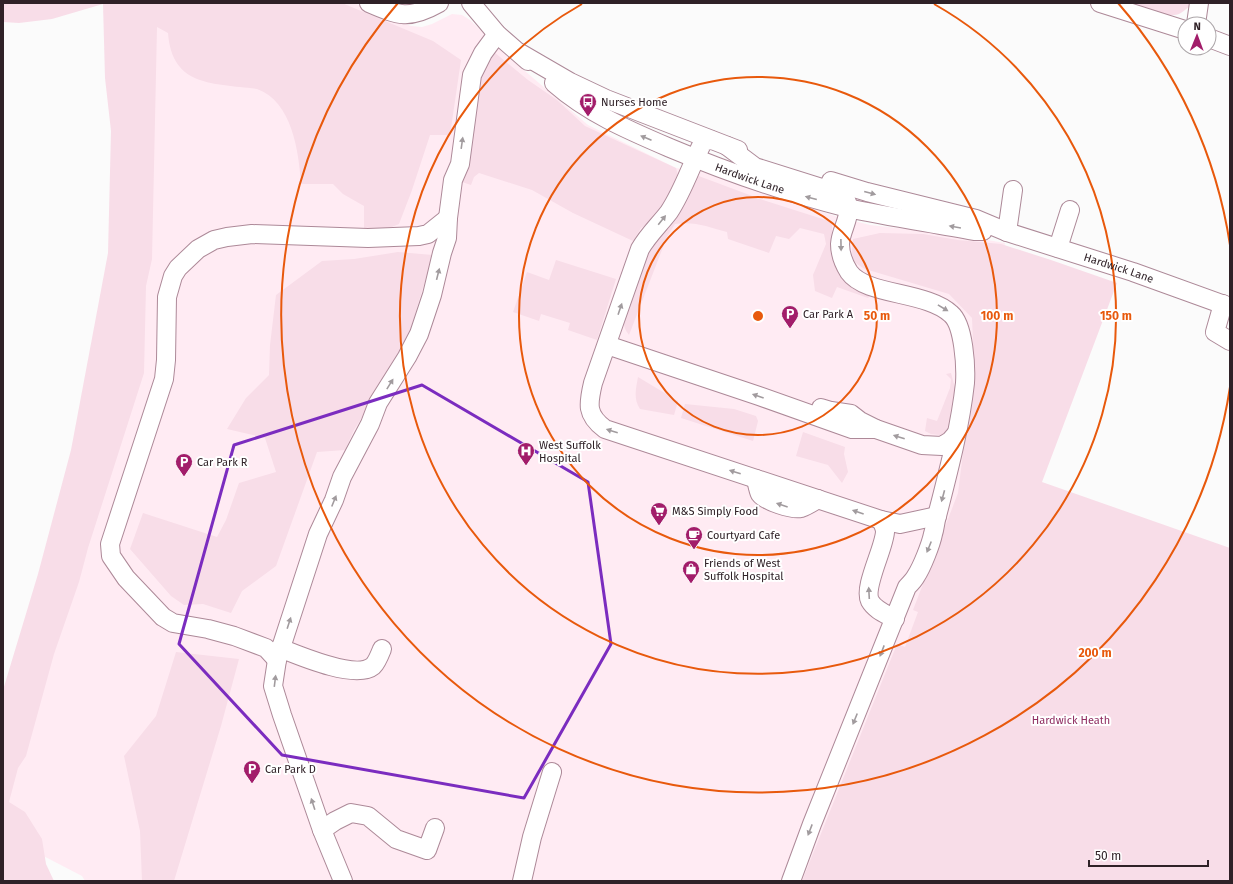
<svg xmlns="http://www.w3.org/2000/svg" width="1233" height="884" viewBox="0 0 1233 884" font-family="'Fira Sans',sans-serif">
	<style>
		.built { fill: #ffebf3 }
		.green { fill: #f8dde8 }
		.lines { fill: none; stroke-linecap: round; stroke-linejoin: round }
		.minor-casing { stroke: #ad8998; stroke-width: 20 }
		.minor { stroke: #fff; stroke-width: 18 }
		.oneway { fill: #a19b9e }
		.marked { fill: none; stroke: #7b2cbf; stroke-width: 3; stroke-linejoin: round }
		.ring { fill: none; stroke: #e8590c; stroke-width: 2 }
		.labels { text-anchor: middle; stroke-width: 4; stroke-linejoin: round; paint-order: stroke }
		.poi-label { font-size: 11px; fill: #2f2127; stroke: #fff; text-anchor: start }
		.street-label { font-size: 11px; fill: #2f2127; stroke: #fff }
		.park-label { font-size: 11px; fill: #8f2d61; stroke: #fff }
		.centre { fill: #e8590c; stroke: #fff; stroke-width: 2 }
		.ring-label { font-size: 12px; text-anchor: middle; font-weight: bold; fill: #e8590c; stroke: #fff; stroke-width: 4; stroke-linejoin: round; paint-order: stroke }
	</style>
	<rect width="100%" height="100%" fill="#fbfbfb"/>
	<path class="built" d="M 105,3 L 354,3 L 411,26 L 422,27 L 432,24 L 452,14 L 462,15 L 470,20 L 504,53 L 588,125 L 676,168 L 700,171 L 835,216 L 870,225 L 952,234 L 1005,243 L 978,507 L 846,881 L 85,881 L 82,876 L 3,835 L 3,697 L 56,518 L 80,425 L 110,245 L 113,131 Z"/>
	<path class="green" d="M 3,3 L 342,3 L 433,41 L 461,60 L 450,135 L 430,135 L 412,190 L 399,224 L 387,229 L 364,228 L 364,206 L 343,194 L 333,184 L 301,184 C 299,152 292,101 257,89 C 215,83 172,88 168,33 L 157,27 L 152,259 L 146,286 L 144,373 L 88,548 L 79,582 L 54,654 L 26,756 L 18,768 L 9,802 L 25,812 L 42,839 L 46,864 L 54,881 L 3,881 L 3,690 L 38,574 L 71,450 L 108,253 L 111,131 L 105,78 L 103,4 L 52,19 L 19,23 L 3,22 Z
		M 1132,3 L 1190,3 L 1190,6 C 1185,10 1180,15 1174,15 C 1163,16 1140,8 1132,3 Z
		M 494,52 L 528,80 L 557,100 L 585,126 L 676,168 L 678,176 L 675,188 L 653,220 L 641,228 L 633,241 L 573,213 L 532,190 L 479,173 L 474,177 L 471,185 L 462,182 L 476,85 Z
		M 696,175 L 763,200 L 832,222 L 832,241 L 872,294 L 868,298 L 837,287 L 832,298 L 815,291 L 813,275 L 826,244 L 824,234 L 800,228 L 789,239 L 776,236 L 769,253 L 728,239 L 727,232 C 708,227 695,221 675,224 L 667,237 L 629,335 C 623,328 623,322 625,313 L 649,252 L 672,221 Z
		M 880,233 L 923,234 L 958,240 L 1001,244 L 1051,260 L 1117,283 L 1042,482 L 1230,548 L 1230,881 L 802,881 L 897,644 L 905,647 L 918,612 L 913,610 L 958,493 L 970,397 L 973,343 L 972,318 L 949,294 L 865,269 C 849,260 852,256 853,239 Z
		M 398,252 L 433,255 L 408,337 L 394,366 L 354,430 L 345,450 L 317,452 L 276,566 L 242,591 L 231,613 L 203,604 L 184,605 L 171,596 L 130,549 L 143,513 L 217,537 L 226,520 L 239,483 L 276,472 L 265,438 L 227,429 L 246,398 L 269,375 L 270,345 L 276,295 L 322,261 L 354,259 Z
		M 556,260 L 616,279 L 597,340 L 568,330 L 570,323 L 541,314 L 539,321 L 513,312 L 527,272 L 549,280 Z
		M 951,373 L 955,388 L 947,436 L 931,434 L 925,431 L 927,418 L 937,421 L 950,388 L 951,379 L 946,374 Z
		M 638,377 L 678,401 L 674,415 L 640,409 C 633,398 636,389 638,377 Z
		M 685,404 L 734,409 L 756,416 L 758,421 L 753,441 L 681,418 Z
		M 803,432 L 845,447 L 844,454 L 848,472 L 842,483 L 828,465 L 796,456 Z
		M 176,652 L 239,659 L 221,726 L 174,881 L 142,881 L 140,831 L 124,756 L 156,716 Z"/>
	<g class="lines">
		<defs>
			<g id="minor">
				<path d="M 369,3 C 399,16 409,20 439,3"/>
				<path d="M 471,3 L 497,34 L 528,61"/>
				<path d="M 1100,3 L 1185,30"/>
				<path d="M 1196,24 L 1199,3"/>
				<path d="M 1209,38 L 1230,46"/>
				<path d="M 520,53 L 570,82 L 606,99 L 738,150"/>
				<path id="s1" d="M 554,83 C 588,113 628,130 670,148 C 727,172 788,193 848,208 C 889,217 932,223 974,231 L 983,231"/>
				<path d="M 711,140 L 705,141 L 702,144 C 691,166 683,191 669,212 C 659,225 648,235 640,249 L 593,383 C 588,404 586,415 605,429 L 881,520 L 900,524 L 937,516"/>
				<path d="M 727,146 L 755,167 L 841,194 C 858,209 841,226 840,244 C 840,254 844,264 849,272 C 866,296 927,291 951,314 C 964,325 966,367 965,383 C 960,428 948,473 937,516 C 935,522 935,528 933,534 C 931,544 922,567 916,576 C 914,580 910,584 907,587 L 812,824 L 791,881"/>
				<path id="s2" d="M 831,181 L 867,192 L 976,219 L 1007,232 L 1133,272 L 1230,307"/>
				<path d="M 1007,232 L 1013,190"/>
				<path d="M 1058,248 L 1070,210"/>
				<path d="M 1223,304 L 1215,332 L 1230,341"/>
				<path d="M 607,345 L 759,396 L 852,429 L 876,429"/>
				<path d="M 821,408 L 831,411 L 851,414 L 860,421 L 876,429 L 922,445 L 942,446 L 950,441 L 956,434"/>
				<path d="M 756,479 C 757,483 758,490 760,494 C 765,501 792,510 801,508 C 807,506 813,502 818,499"/>
				<path d="M 881,520 C 883,524 885,528 885,532 C 884,549 863,587 870,601 C 875,610 886,614 895,619"/>
				<path d="M 280,648 C 300,656 356,680 373,666 C 377,662 380,654 382,649"/>
				<path d="M 277,660 L 266,648 L 234,636 L 208,629 L 173,623 L 163,617 L 126,578 L 111,556 L 110,544 L 164,379 L 166,360 L 167,297 L 173,276 L 178,268 L 198,249 L 214,240 L 227,237 L 252,234 L 368,238 L 419,236 L 428,234 L 448,218"/>
				<path d="M 322,830 L 335,821 L 351,813 L 368,816 L 396,839 L 427,850 L 435,828"/>
				<path d="M 343,881 L 322,830 L 282,715 L 273,686 L 277,660 L 318,534 L 334,500 L 342,477 L 370,424 L 378,403 L 407,357 L 419,334 L 432,295 L 442,253 L 447,238 L 448,218 L 453,180 L 460,164 L 472,75 L 483,53 L 497,34"/>
				<path d="M 522,881 L 532,837 L 552,772"/>
			</g>
		</defs>
		<use href="#minor" class="minor-casing"/>
		<use href="#minor" class="minor"/>
	</g>
	<defs><path id="oneway-solid" d="M-6-.8H1V-3.2L6.5 0L1 3.2V.8H-6Z"/></defs>
	<g class="oneway">
		<use href="#oneway-solid" transform="translate(646 138) rotate(-157)"/>
		<use href="#oneway-solid" transform="translate(462 143) rotate(-82)"/>
		<use href="#oneway-solid" transform="translate(870 193) rotate(15)"/>
		<use href="#oneway-solid" transform="translate(811 198) rotate(-165)"/>
		<use href="#oneway-solid" transform="translate(662 220) rotate(-51)"/>
		<use href="#oneway-solid" transform="translate(955 227) rotate(-170)"/>
		<use href="#oneway-solid" transform="translate(841 245) rotate(89)"/>
		<use href="#oneway-solid" transform="translate(438 274) rotate(-76)"/>
		<use href="#oneway-solid" transform="translate(943 308) rotate(31)"/>
		<use href="#oneway-solid" transform="translate(620 309) rotate(-71)"/>
		<use href="#oneway-solid" transform="translate(390 384) rotate(-58)"/>
		<use href="#oneway-solid" transform="translate(758 396) rotate(-161)"/>
		<use href="#oneway-solid" transform="translate(612 431) rotate(-163)"/>
		<use href="#oneway-solid" transform="translate(899 437) rotate(-162)"/>
		<use href="#oneway-solid" transform="translate(735 472) rotate(-162)"/>
		<use href="#oneway-solid" transform="translate(943 496) rotate(105)"/>
		<use href="#oneway-solid" transform="translate(334 501) rotate(-68)"/>
		<use href="#oneway-solid" transform="translate(782 505) rotate(-161)"/>
		<use href="#oneway-solid" transform="translate(858 512) rotate(-161)"/>
		<use href="#oneway-solid" transform="translate(929 547) rotate(112)"/>
		<use href="#oneway-solid" transform="translate(869 593) rotate(-93)"/>
		<use href="#oneway-solid" transform="translate(289 623) rotate(-72)"/>
		<use href="#oneway-solid" transform="translate(882 651) rotate(111)"/>
		<use href="#oneway-solid" transform="translate(275 681) rotate(-83)"/>
		<use href="#oneway-solid" transform="translate(855 719) rotate(112)"/>
		<use href="#oneway-solid" transform="translate(313 804) rotate(-108)"/>
		<use href="#oneway-solid" transform="translate(810 830) rotate(111)"/>
	</g>
	<path class="marked" d="M 422,385 L 588,482 L 611,644 L 524,798 L 282,755 L 179,644 L 234,445 Z"/>
	<g class="ring">
		<circle cx="758" cy="316" r="119"/>
		<circle cx="758" cy="316" r="239"/>
		<path d="M934 4A358 358 0 1 1 582 4"/>
		<path d="M1230 387A477 477 0 1 1 398 3M1118 3A477 477 0 0 1 1230 245"/>
	</g>
	<defs>
		<symbol id="bus-pin" viewBox="-11 -11 22 30"><path d="M0 17L-7.5 6A9.5 9.5 0 1 1 7.5 6Z" fill="#a21d6a" stroke="#fff"/><path d="M-5-6H5V4H4V6H2V4H-2V6H-4V4H-5ZM-3.5-4V0h7V-4ZM-3.5 1.2v1.5H-2V1.2ZM2 1.2v1.5H3.5V1.2Z" fill="#fff"/></symbol>
		<symbol id="parking-pin" viewBox="-11 -11 22 30"><path d="M0 17L-7.5 6A9.5 9.5 0 1 1 7.5 6Z" fill="#a21d6a" stroke="#fff"/><path d="M-3.5-5.5H1a3.5 3.5 0 0 1 0 7H-1V5.5H-3.5ZM-1-3.4V-.6H.8a1.4 1.4 0 0 0 0-2.8Z" fill="#fff"/></symbol>
		<symbol id="hospital-pin" viewBox="-11 -11 22 30"><path d="M0 17L-7.5 6A9.5 9.5 0 1 1 7.5 6Z" fill="#a21d6a" stroke="#fff"/><path d="M-5-5h3v3.5h4V-5h3V5h-3V1.5h-4V5h-3Z" fill="#fff"/></symbol>
		<symbol id="supermarket-pin" viewBox="-11 -11 22 30"><path d="M0 17L-7.5 6A9.5 9.5 0 1 1 7.5 6Z" fill="#a21d6a" stroke="#fff"/><path d="M-6-5.5h2.5l.6 2H6L4.5 2H-2.5L-4.4-4H-6ZM-1.5 3.2a1.3 1.3 0 1 0 .1 0ZM3 3.2a1.3 1.3 0 1 0 .1 0Z" fill="#fff"/></symbol>
		<symbol id="cafe-pin" viewBox="-11 -11 22 30"><path d="M0 17L-7.5 6A9.5 9.5 0 1 1 7.5 6Z" fill="#a21d6a" stroke="#fff"/><path d="M-5.5-4.5H6V0H3Q3 3.5 0 3.5H-2.5Q-5.5 3.5-5.5 0ZM3-3.2v2h1.7v-2ZM-6 4.5H4V6H-6Z" fill="#fff"/></symbol>
		<symbol id="shop-pin" viewBox="-11 -11 22 30"><path d="M0 17L-7.5 6A9.5 9.5 0 1 1 7.5 6Z" fill="#a21d6a" stroke="#fff"/><path d="M-5-2.5h2.3a2.7 3.5 0 0 1 5.4 0H5L5.5 6h-11ZM-1.5-2.5h3a1.5 2.3 0 0 0-3 0Z" fill="#fff"/></symbol>
	</defs>
	<g fill-rule="evenodd">
		<use href="#bus-pin" x="578" y="92" width="20" height="27"/>
		<use href="#parking-pin" x="780" y="304" width="20" height="27"/>
		<use href="#hospital-pin" x="516" y="441" width="20" height="27"/>
		<use href="#parking-pin" x="174" y="452" width="20" height="27"/>
		<use href="#supermarket-pin" x="649" y="501" width="20" height="27"/>
		<use href="#cafe-pin" x="684" y="525" width="20" height="27"/>
		<use href="#shop-pin" x="681" y="559" width="20" height="27"/>
		<use href="#parking-pin" x="242" y="759" width="20" height="27"/>
	</g>
	<g class="labels">
		<g class="poi-label">
			<text x="601" y="106">Nurses Home</text>
			<text x="803" y="318">Car Park A</text>
			<text x="539" y="449">West Suffolk<tspan x="539" dy="13">Hospital</tspan></text>
			<text x="197" y="466">Car Park R</text>
			<text x="672" y="515">M&amp;S Simply Food</text>
			<text x="707" y="539">Courtyard Cafe</text>
			<text x="704" y="567">Friends of West<tspan x="704" dy="13">Suffolk Hospital</tspan></text>
			<text x="265" y="773">Car Park D</text>
		</g>
		<g class="street-label">
			<text dy="4" stroke="none"><textPath href="#s1" startOffset="219">Hardwick Lane</textPath></text>
			<text dy="4" stroke="none"><textPath href="#s2" startOffset="301">Hardwick Lane</textPath></text>
		</g>
		<g class="park-label">
			<text x="1071" y="724">Hardwick Heath</text>
		</g>
	</g>
	<circle cx="758" cy="316" r="6" class="centre"/>
	<g class="ring-label">
		<text x="877" y="320">50 m</text>
		<text x="997" y="320">100 m</text>
		<text x="1116" y="320">150 m</text>
		<text x="1095" y="657">200 m</text>
	</g>
	<rect width="1233" height="884" fill="none" stroke="#2f2127" stroke-width="8"/>
	<g transform="translate(1197 36) rotate(1)"><circle r="19" fill="#ffffff" stroke="#aca6a9"/>
	<path d="M0-3L7 15L0 10L-7 15Z" fill="#a21d6a"/>
	<text y="-6" font-size="11" font-weight="bold" text-anchor="middle" fill="#2f2127">N</text>
	</g>
	<path d="M1089 860v6h119v-6" fill="none" stroke="#2f2127" stroke-width="2"/>
	<text x="1095" y="860" font-size="12" fill="#2f2127" stroke="#ffffff" stroke-width="3" paint-order="stroke">50 m</text>
</svg>
